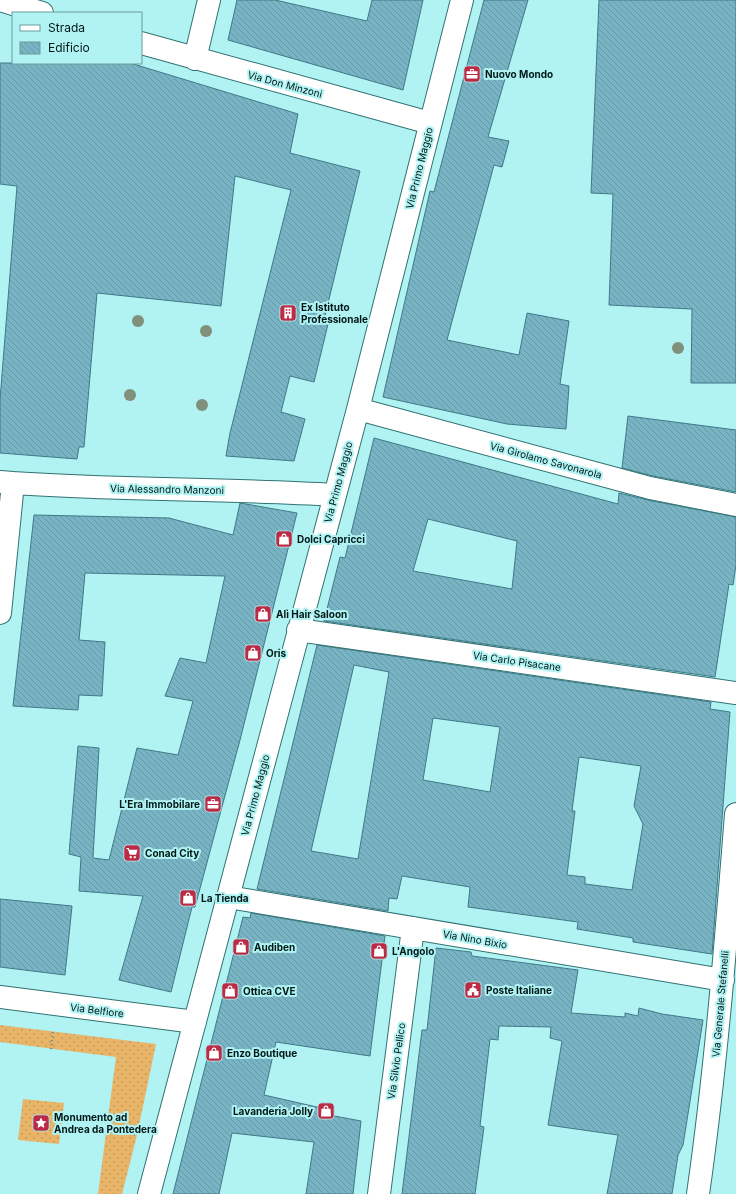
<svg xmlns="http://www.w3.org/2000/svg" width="736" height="1194" viewBox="0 0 736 1194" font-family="Inter,sans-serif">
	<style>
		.grass { fill: url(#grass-dots) }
		.building { fill: url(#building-back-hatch); stroke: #3f7988; fill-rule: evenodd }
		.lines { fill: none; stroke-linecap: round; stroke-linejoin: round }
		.minor-casing { stroke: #327272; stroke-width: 24 }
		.path { stroke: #608e8e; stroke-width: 2.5; stroke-dasharray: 1 3; stroke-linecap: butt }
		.minor { stroke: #fff; stroke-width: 22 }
		.tree { fill: #81907a }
		.labels { text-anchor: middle; stroke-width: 4; stroke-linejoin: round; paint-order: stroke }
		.poi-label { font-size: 10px; font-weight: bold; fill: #001818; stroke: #b1f2f2; text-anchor: start }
		.street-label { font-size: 10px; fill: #001818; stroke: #b1f2f2 }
	</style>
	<defs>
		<pattern id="grass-dots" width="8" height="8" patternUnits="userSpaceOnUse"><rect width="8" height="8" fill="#e8b467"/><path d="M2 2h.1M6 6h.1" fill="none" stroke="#c59a59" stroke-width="1.8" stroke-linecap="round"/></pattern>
		<pattern id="building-back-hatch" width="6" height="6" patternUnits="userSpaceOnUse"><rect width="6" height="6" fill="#79b4c4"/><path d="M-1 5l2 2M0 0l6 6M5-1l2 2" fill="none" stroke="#679aa8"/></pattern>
	</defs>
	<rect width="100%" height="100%" fill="#b1f2f2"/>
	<path class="grass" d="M 0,1025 L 156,1044 L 137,1135 L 122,1194 L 98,1194 L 116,1057 L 0,1042 Z
		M 23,1099 L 64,1103 L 59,1144 L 18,1140 Z"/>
	<path class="building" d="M 237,0 L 275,0 L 367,21 L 372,0 L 423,0 L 403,90 L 228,40 Z
		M 484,0 L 528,0 L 488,137 L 509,141 L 502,167 L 494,165 L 447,340 L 519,355 L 527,313 L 569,321 L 560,384 L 569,386 L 566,429 L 507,424 L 383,397 L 430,191 L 434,192 Z
		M 599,0 L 736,0 L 736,383 L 691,383 L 692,309 L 609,305 L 613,194 L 591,193 Z
		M 0,63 L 130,63 L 298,114 L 290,153 L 360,171 L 324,320 L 329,320 L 314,382 L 290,376 L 281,412 L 305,419 L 294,461 L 226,456 L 230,433 L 291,190 L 235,176 L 221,306 L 97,293 L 84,447 L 79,447 L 77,459 L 0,453 L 0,400 L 17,186 L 0,184 Z
		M 628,416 L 736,430 L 736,492 L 653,476 L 622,468 Z
		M 374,438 L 618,504 L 619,493 L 648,500 L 736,517 L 736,565 L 733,585 L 729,584 L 715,677 L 324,621 L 340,557 L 345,558 ZM 428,519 L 517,541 L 512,589 L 413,571 Z
		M 240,503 L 297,513 L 240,740 L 195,907 L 192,907 L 171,992 L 119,980 L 143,896 L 79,891 L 81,857 L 69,854 L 78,746 L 99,748 L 93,858 L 109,860 L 137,748 L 178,755 L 193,701 L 165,696 L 180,658 L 206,663 L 225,576 L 85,573 L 79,640 L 105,642 L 102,696 L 79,695 L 78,710 L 13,706 L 34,515 L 169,518 L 233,535 Z
		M 317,645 L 711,702 L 710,709 L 730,712 L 712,954 L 633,942 L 633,938 L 577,929 L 578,922 L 468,907 L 470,887 L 402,876 L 397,899 L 389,898 L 388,911 L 257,889 ZM 354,665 L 389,672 L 358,859 L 311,851 ZM 433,718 L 500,727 L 490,792 L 423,780 ZM 579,757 L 641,766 L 634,806 L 643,824 L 632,890 L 585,884 L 585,877 L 567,875 L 575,811 L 572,811 Z
		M 0,899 L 72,906 L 65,975 L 0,967 Z
		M 251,913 L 385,936 L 370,1056 L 276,1042 L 264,1095 L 330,1110 L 329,1115 L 361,1121 L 353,1194 L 306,1194 L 314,1142 L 232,1133 L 219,1194 L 173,1194 L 243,917 L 250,918 Z
		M 436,948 L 471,952 L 472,956 L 578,970 L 571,1013 L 625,1017 L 625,1013 L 638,1016 L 639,1008 L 662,1014 L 703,1020 L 683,1145 L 678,1155 L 672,1194 L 607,1194 L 618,1135 L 548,1125 L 562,1041 L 550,1038 L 551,1027 L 499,1026 L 498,1040 L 490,1039 L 480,1126 L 484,1127 L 475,1194 L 402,1194 L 422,1030 L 427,1030 Z"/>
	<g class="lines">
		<defs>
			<path id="minor" d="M 0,0 L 42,13
				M 141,43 L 430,123
				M 195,59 L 209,0
				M 358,409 L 650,488 L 736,505
				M 0,482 C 111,491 223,488 335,495
				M 0,613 L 13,483
				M 298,630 L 736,693
				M 228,897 L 723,980
				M 0,997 L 195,1022
				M 149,1194 L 358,409 L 462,0
				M 379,1194 L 413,928
				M 698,1194 C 716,1068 726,941 736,814"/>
		</defs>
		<use href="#minor" class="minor-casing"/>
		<path class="path" d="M 51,1049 L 53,1031
			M 106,1131 L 137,1135"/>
		<use href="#minor" class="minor"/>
	</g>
	<g class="tree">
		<circle cx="138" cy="321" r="6"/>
		<circle cx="206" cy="331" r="6"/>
		<circle cx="678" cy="348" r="6"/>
		<circle cx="130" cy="395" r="6"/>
		<circle cx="202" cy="405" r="6"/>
	</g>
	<defs>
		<symbol id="office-square" viewBox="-11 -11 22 22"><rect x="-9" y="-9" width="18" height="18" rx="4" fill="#bc2b46" stroke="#b1f2f2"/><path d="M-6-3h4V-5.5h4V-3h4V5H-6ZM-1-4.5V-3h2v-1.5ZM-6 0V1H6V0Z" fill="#fff"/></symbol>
		<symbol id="building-square" viewBox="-11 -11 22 22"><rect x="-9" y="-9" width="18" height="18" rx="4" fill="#bc2b46" stroke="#b1f2f2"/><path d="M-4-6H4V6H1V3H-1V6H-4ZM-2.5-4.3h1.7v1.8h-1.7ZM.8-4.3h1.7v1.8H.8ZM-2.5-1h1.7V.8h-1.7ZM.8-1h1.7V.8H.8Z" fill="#fff"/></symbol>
		<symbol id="shop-square" viewBox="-11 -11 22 22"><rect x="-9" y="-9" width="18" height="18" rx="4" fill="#bc2b46" stroke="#b1f2f2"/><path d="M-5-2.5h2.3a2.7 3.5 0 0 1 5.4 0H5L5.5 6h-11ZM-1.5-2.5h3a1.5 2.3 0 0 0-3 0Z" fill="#fff"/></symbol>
		<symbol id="supermarket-square" viewBox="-11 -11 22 22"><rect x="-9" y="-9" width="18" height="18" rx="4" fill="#bc2b46" stroke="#b1f2f2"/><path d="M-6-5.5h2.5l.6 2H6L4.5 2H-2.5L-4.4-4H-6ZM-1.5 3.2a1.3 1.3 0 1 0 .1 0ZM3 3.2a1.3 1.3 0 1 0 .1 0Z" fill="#fff"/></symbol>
		<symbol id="civic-square" viewBox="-11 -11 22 22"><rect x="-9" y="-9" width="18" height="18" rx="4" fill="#bc2b46" stroke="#b1f2f2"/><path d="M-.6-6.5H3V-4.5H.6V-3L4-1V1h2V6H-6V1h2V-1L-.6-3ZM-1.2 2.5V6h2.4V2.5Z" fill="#fff"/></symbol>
		<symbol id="sight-square" viewBox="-11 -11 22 22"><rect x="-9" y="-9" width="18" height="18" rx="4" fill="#bc2b46" stroke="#b1f2f2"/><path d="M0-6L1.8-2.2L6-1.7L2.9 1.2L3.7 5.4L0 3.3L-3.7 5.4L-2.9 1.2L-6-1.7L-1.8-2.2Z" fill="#fff"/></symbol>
	</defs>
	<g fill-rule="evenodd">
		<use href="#office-square" x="462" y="64" width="20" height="20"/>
		<use href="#building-square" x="278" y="303" width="20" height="20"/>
		<use href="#shop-square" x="274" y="529" width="20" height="20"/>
		<use href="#shop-square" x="253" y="604" width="20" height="20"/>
		<use href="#shop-square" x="243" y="643" width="20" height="20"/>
		<use href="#office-square" x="203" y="794" width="20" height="20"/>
		<use href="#supermarket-square" x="122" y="843" width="20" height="20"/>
		<use href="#shop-square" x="178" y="888" width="20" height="20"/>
		<use href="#shop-square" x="231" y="937" width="20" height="20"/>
		<use href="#shop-square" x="369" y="941" width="20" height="20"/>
		<use href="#civic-square" x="463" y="980" width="20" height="20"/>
		<use href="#shop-square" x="220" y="981" width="20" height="20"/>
		<use href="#shop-square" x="204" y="1043" width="20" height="20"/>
		<use href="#shop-square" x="316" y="1101" width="20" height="20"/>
		<use href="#sight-square" x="31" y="1113" width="20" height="20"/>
	</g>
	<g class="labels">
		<g class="poi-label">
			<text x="485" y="78">Nuovo Mondo</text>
			<text x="301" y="311">Ex Istituto<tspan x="301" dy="12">Professionale</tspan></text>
			<text x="297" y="543">Dolci Capricci</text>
			<text x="276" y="618">Alì Hair Saloon</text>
			<text x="266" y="657">Oris</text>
			<text x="200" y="808" text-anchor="end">L'Era Immobilare</text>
			<text x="145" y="857">Conad City</text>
			<text x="201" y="902">La Tienda</text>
			<text x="254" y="951">Audiben</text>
			<text x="392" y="955">L'Angolo</text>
			<text x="486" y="994">Poste Italiane</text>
			<text x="243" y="995">Ottica CVE</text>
			<text x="227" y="1057">Enzo Boutique</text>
			<text x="313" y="1115" text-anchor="end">Lavanderia Jolly</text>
			<text x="54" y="1121">Monumento ad<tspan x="54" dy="12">Andrea da Pontedera</tspan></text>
		</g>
		<g class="street-label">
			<text transform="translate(285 84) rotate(15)" y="4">Via Don Minzoni</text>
			<text transform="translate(419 168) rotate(-76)" y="4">Via Primo Maggio</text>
			<text transform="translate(546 460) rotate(15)" y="4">Via Girolamo Savonarola</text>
			<text transform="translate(338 482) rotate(-75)" y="4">Via Primo Maggio</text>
			<text transform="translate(167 489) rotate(1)" y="4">Via Alessandro Manzoni</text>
			<text transform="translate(517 661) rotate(8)" y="4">Via Carlo Pisacane</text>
			<text transform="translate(255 795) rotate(-75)" y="4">Via Primo Maggio</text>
			<text transform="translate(475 939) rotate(10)" y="4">Via Nino Bixio</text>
			<text transform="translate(720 1004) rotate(-85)" y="4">Via Generale Stefanelli</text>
			<text transform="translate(97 1010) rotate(7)" y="4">Via Belfiore</text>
			<text transform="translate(396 1061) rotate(-82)" y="4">Via Silvio Pellico</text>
		</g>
	</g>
	<rect x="12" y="12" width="130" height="52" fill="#b1f2f2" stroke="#6a9b9b"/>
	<rect x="20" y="25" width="20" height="6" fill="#ffffff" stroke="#6a9b9b"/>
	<text x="48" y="32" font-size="12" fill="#001818">Strada</text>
	<rect x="20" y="42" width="20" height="12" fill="url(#building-back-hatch)" stroke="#6a9b9b"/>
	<text x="48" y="52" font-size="12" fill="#001818">Edificio</text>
</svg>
